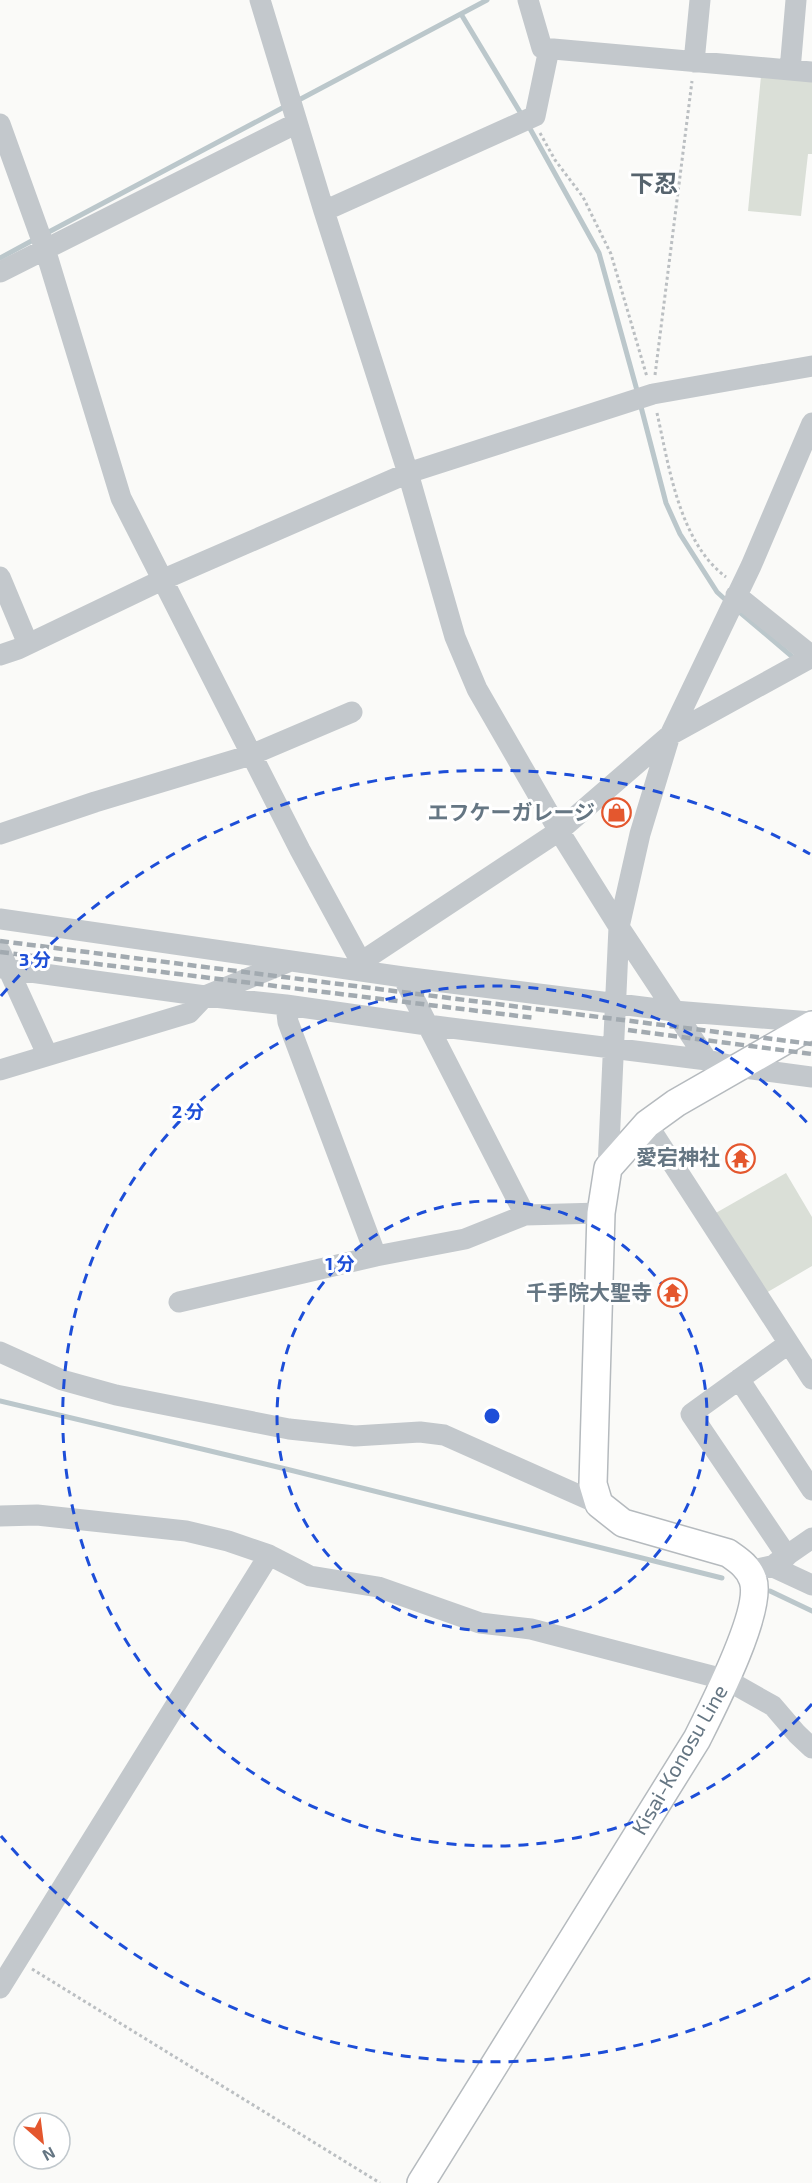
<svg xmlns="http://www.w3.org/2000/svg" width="812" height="2183" viewBox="0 0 812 2183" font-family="'Exo 2','Noto Sans JP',sans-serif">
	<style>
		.green { fill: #dadfd7 }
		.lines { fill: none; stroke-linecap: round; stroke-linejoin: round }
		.stream { stroke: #bbc7cb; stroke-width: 5 }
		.major-casing { stroke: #b5babe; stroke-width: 30 }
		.path { stroke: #bbbfc2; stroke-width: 3; stroke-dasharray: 3 3; stroke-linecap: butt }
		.minor { stroke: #c3c8cc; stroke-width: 21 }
		.major { stroke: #fff; stroke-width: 27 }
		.rail { stroke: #a2aab0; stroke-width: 4.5; stroke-dasharray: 9 4.5; stroke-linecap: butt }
		.ring { fill: none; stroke: #1d4ed8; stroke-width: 3; stroke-dasharray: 10 8 }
		.labels { text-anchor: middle; stroke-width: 6; stroke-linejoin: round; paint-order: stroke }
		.poi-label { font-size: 21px; font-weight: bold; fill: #657683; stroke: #fff; text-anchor: end }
		.street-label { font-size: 21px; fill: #657683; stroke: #fff }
		.quarter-label { font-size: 24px; font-weight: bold; fill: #57646e; stroke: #fff }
		.centre { fill: #1d4ed8; stroke: #fff; stroke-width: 3 }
		.ring-label { font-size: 18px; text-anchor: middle; font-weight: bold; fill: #1d4ed8; stroke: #fff; stroke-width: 6; stroke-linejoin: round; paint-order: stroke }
	</style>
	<rect width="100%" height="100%" fill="#fafaf8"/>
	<path class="green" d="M 761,76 L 812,81 L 812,154 L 808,154 L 801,216 L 748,211 Z
		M 786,1173 L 812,1217 L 812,1266 L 766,1293 L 714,1214 Z"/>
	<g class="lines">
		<path class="stream" d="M 461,14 L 523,117
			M 295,102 L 487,0
			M 528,125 L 599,253 L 638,394
			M 45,234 L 286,106
			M 0,258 L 37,238
			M 640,403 L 666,503 L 680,534 L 717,592 L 729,603
			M 736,609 L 795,659
			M 0,1401 L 290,1470 L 722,1578
			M 770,1591 L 812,1611"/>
		<defs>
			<path id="major" d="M 421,2183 L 697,1739 C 712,1709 763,1610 753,1580 C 749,1567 738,1560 728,1553 L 623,1523 L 599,1504 L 593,1484 L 601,1213 L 608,1168 L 647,1124 L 676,1103 L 812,1025"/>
		</defs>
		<use href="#major" class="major-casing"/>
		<path class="path" d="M 540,133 L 555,160 L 583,197 L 611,254 L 647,377
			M 655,375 L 692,81
			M 657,413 C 669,466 679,542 726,577
			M 32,1969 L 380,2183"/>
		<path class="minor" d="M 260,0 L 324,211 L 408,473 L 455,637 L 477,689 L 559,831 L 619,927 L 707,1060
			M 528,0 L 542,48 L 812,72
			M 694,62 L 700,0
			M 790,70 L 796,0
			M 0,124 L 45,249 L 121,498 L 300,850 L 361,962 L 360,971
			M 324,211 L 535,116 L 549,49
			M 0,272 L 297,123
			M 0,577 L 28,644
			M 736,595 L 812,656
			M 0,655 L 18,649 L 162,580 L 408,473 L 653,394 L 812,366
			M 0,834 L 95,802 L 251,755 L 352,712
			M 0,919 L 403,977 L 674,1011 L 812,1022
			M 0,951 L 47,1054
			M 361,962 L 559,831 L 670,735 L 812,657
			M 0,968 L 205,996 L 286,1005 L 427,1025 L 707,1060 L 737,1067 L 812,1077
			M 403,977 L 525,1215 L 601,1213
			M 286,1005 L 288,1022 L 376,1256
			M 0,1070 L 189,1013 L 205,996 L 288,962
			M 647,1124 L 812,1379
			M 608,1168 L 619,927 L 640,834 L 670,735 L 751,566 L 812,423
			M 179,1302 L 376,1256 L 465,1239 L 525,1215
			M 0,1352 L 62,1380 L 116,1395 L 289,1429 L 355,1436 L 420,1432 L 444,1435 L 599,1504
			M 739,1379 L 812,1490
			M 0,1516 L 37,1515 L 186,1531 L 228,1541 L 269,1555 L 310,1576 L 378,1587 L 480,1623 L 531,1629 L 727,1680 L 773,1706 L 797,1734 L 812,1748
			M 787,1556 L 691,1414 L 788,1344
			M 776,1563 L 812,1538
			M 749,1571 L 771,1566 L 812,1585
			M 0,1988 L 269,1555"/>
		<use href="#major" class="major"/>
		<path class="rail" d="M 0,941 L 812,1044
			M 0,952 L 535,1018
			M 628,1030 L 812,1054"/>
	</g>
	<g class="ring">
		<circle cx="492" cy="1416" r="215"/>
		<path d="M812 1704A430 430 0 1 1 812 1128"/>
		<path d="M810 1978A646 646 0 0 1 1 1836M1 996A646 646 0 0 1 810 854"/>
	</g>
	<defs>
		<symbol id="shop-ring" viewBox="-11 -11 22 22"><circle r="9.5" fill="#fff" stroke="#e4572e" stroke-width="1.5"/><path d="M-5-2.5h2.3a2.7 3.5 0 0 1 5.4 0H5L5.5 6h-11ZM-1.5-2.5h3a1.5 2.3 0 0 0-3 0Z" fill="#e4572e"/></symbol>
		<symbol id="temple-ring" viewBox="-11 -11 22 22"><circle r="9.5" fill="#fff" stroke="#e4572e" stroke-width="1.5"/><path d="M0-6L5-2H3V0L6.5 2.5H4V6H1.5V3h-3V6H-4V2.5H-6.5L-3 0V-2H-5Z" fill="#e4572e"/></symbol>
	</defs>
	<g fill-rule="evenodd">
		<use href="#shop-ring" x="600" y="796" width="33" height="33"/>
		<use href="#temple-ring" x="724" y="1142" width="33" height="33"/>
		<use href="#temple-ring" x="656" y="1276" width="33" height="33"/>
	</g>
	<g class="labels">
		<g class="poi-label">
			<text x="595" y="820">エフケーガレージ</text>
			<text x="720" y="1165">愛宕神社</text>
			<text x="652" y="1300">千手院大聖寺</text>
		</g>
		<g class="street-label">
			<text transform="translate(680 1760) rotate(-60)" y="7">Kisai-Konosu Line</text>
		</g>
		<g class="quarter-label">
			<text x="654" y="192">下忍</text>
		</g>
	</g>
	<circle cx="492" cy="1416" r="9" class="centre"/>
	<g class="ring-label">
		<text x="35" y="966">3 分</text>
		<text x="188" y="1118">2 分</text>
		<text x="340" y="1270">1 分</text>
	</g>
	<g transform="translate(42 2141) rotate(152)"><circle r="28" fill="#ffffff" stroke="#c1c8cd" stroke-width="1.5"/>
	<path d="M0-4.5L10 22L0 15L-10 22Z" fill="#e4572e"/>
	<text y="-9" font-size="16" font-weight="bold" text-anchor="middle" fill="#657683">N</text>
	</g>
</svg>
